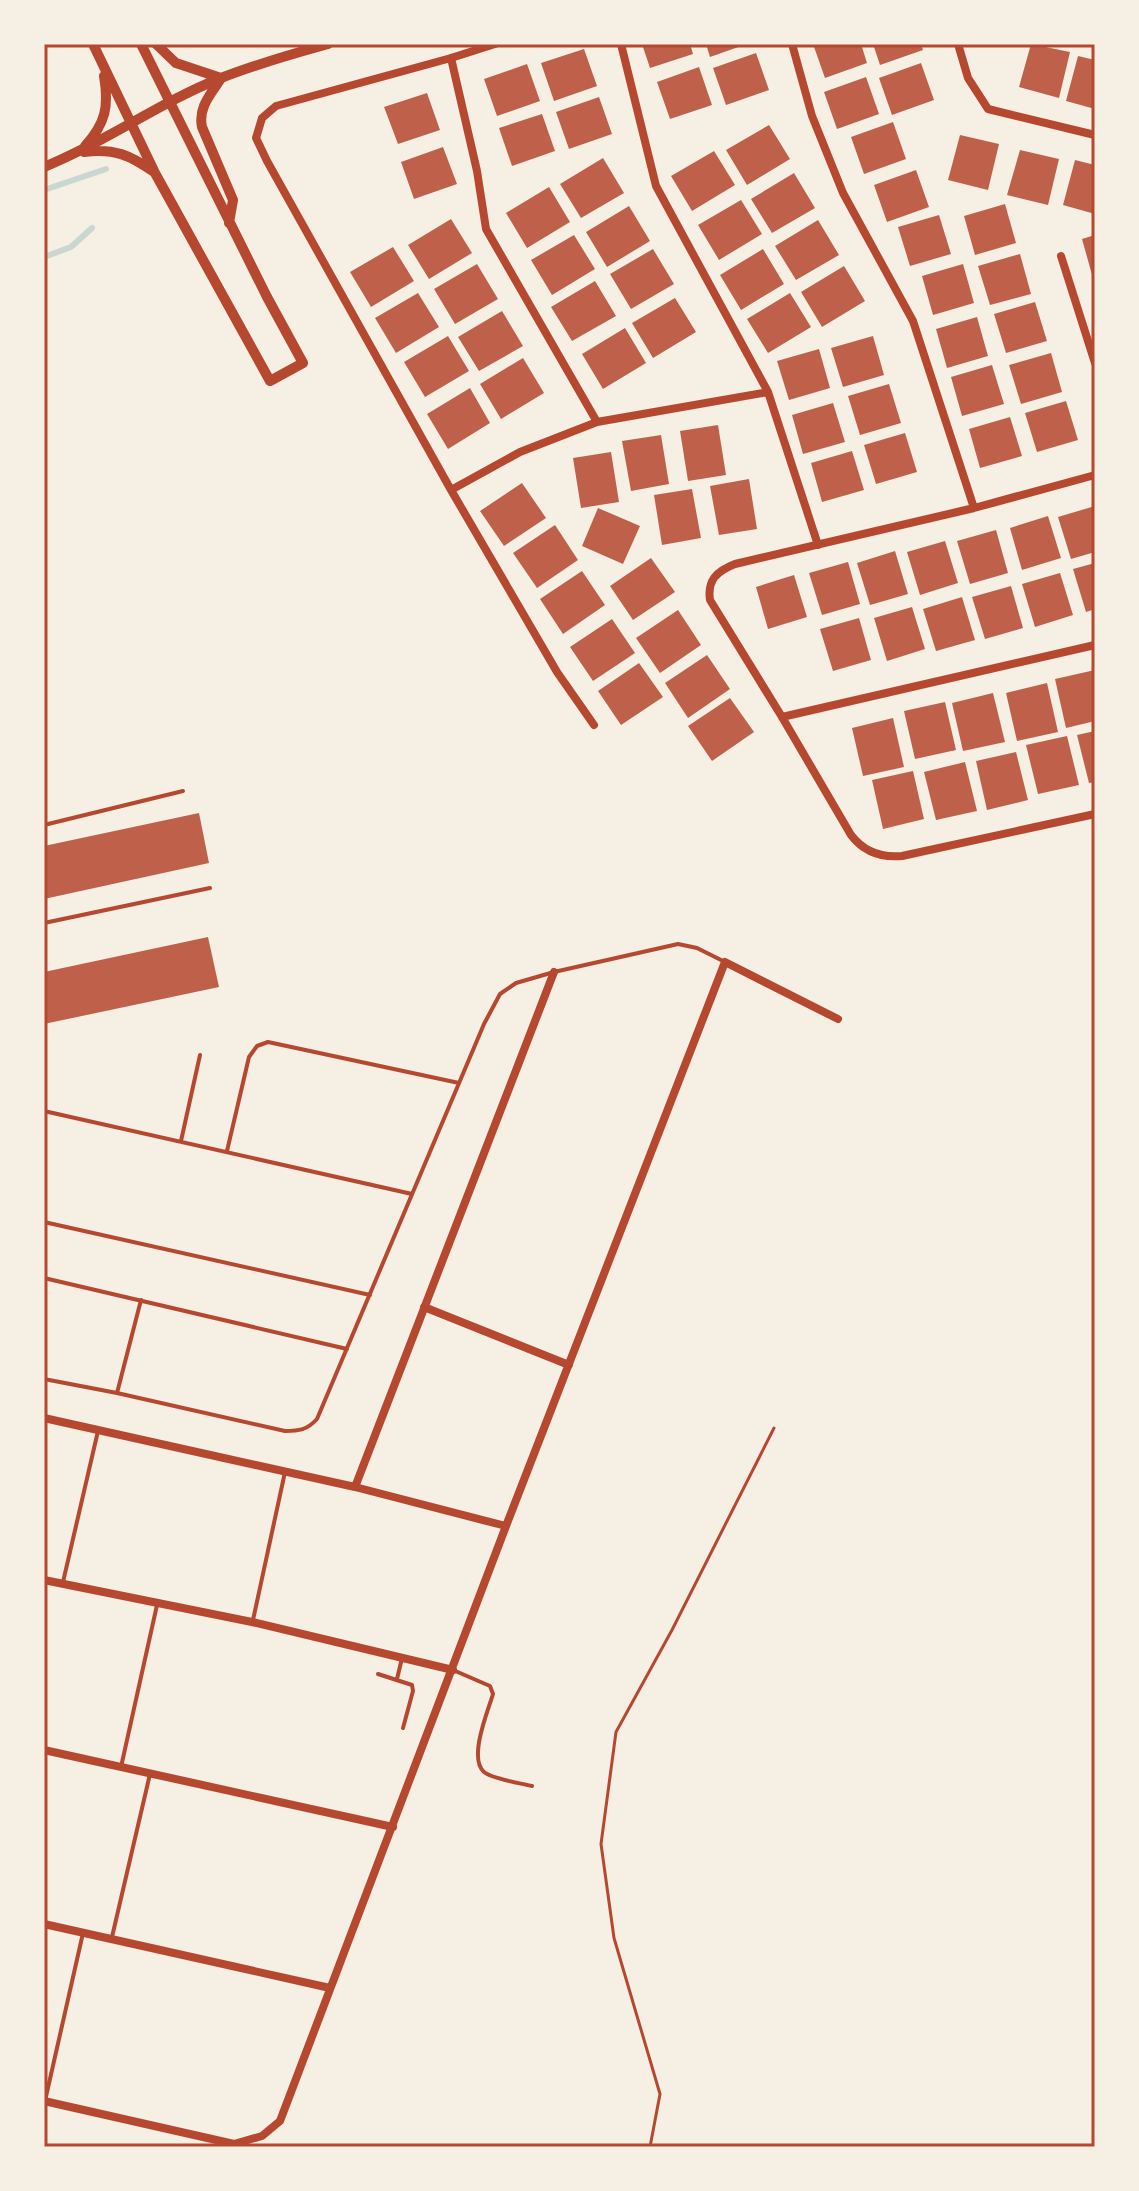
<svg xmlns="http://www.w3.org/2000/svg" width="1139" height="2191" viewBox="0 0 1139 2191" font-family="Montserrat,sans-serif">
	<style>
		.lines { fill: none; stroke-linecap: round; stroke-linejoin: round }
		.stream { stroke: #c9d6d2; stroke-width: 6 }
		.building { fill: #bf614a }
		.path { stroke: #b5482f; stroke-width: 3 }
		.service { stroke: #b5482f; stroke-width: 4 }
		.minor { stroke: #b5482f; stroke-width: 8 }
		.tertiary { stroke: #b5482f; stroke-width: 10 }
		.neatline { fill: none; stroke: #b5482f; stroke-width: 3 }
	</style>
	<rect width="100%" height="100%" fill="#f6efe4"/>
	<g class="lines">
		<path class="stream" d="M 44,190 L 106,169
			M 44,257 L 71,247 L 92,228"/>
	</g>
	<path class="building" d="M 642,44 L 690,44 L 693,54 L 650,68 Z
		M 706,44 L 747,44 L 710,57 Z
		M 813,44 L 861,44 L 867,63 L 825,78 Z
		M 873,44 L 921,44 L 923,50 L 880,65 Z
		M 1031,44 L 1070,52 L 1059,98 L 1019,87 Z
		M 584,49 L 597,86 L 554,101 L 541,63 Z
		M 756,53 L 769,90 L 726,105 L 713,68 Z
		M 1078,56 L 1095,60 L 1095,109 L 1066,101 Z
		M 921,63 L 934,100 L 892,115 L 879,78 Z
		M 527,64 L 540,101 L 497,116 L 484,79 Z
		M 699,67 L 712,105 L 670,119 L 657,82 Z
		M 866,77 L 879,114 L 837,129 L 824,92 Z
		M 427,93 L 440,130 L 398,144 L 384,107 Z
		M 599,97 L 612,134 L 569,149 L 556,112 Z
		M 542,114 L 555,151 L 512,166 L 499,128 Z
		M 893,122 L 906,159 L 864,174 L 851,137 Z
		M 769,125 L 790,159 L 747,185 L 726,150 Z
		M 960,135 L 999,144 L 988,190 L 948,180 Z
		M 443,147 L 457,184 L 414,199 L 401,162 Z
		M 1020,150 L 1059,159 L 1048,205 L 1007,195 Z
		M 714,151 L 735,185 L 692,211 L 671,176 Z
		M 603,158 L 624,193 L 581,218 L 560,184 Z
		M 1075,160 L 1095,165 L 1095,214 L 1063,205 Z
		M 916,170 L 929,207 L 887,222 L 874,185 Z
		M 794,173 L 815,208 L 772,233 L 751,199 Z
		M 549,187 L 570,222 L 527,248 L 506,213 Z
		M 741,200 L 762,234 L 719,260 L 698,225 Z
		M 1005,204 L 1016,243 L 975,255 L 964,216 Z
		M 629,206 L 650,241 L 607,267 L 586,232 Z
		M 939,215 L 951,254 L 910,266 L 898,227 Z
		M 451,219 L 472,253 L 429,279 L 408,245 Z
		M 818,220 L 839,255 L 796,280 L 775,246 Z
		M 574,235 L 595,269 L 552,295 L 531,260 Z
		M 1095,235 L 1095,282 L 1094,282 L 1082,239 Z
		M 393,247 L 414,281 L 371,307 L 350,272 Z
		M 653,249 L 674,284 L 631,309 L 610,274 Z
		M 763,249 L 784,284 L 741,310 L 720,275 Z
		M 1020,254 L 1031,294 L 990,305 L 978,266 Z
		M 477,264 L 498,299 L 455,324 L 434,289 Z
		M 963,264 L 974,303 L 933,315 L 922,276 Z
		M 844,266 L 865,301 L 822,327 L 801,292 Z
		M 595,281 L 616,316 L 572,341 L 551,307 Z
		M 418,293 L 439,327 L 396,353 L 375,318 Z
		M 790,293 L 811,327 L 768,353 L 747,319 Z
		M 675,298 L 696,332 L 653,358 L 632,323 Z
		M 1035,302 L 1047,341 L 1006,353 L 994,314 Z
		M 502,311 L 523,346 L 479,371 L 458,337 Z
		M 977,317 L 988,356 L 947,368 L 936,329 Z
		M 625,328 L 646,363 L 603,389 L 582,354 Z
		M 448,336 L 469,371 L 425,397 L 404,362 Z
		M 873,336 L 884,375 L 843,387 L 831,348 Z
		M 819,349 L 830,388 L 789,400 L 777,361 Z
		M 1051,353 L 1062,392 L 1021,404 L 1009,365 Z
		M 523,358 L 544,393 L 501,419 L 480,384 Z
		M 992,365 L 1004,404 L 962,416 L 951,377 Z
		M 889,384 L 901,423 L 860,435 L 848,396 Z
		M 470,388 L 490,423 L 448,449 L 427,414 Z
		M 1066,401 L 1078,440 L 1037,452 L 1025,413 Z
		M 833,403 L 845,442 L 803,454 L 792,415 Z
		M 1010,417 L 1022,456 L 980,468 L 969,429 Z
		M 718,425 L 726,475 L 688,481 L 680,431 Z
		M 905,433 L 917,472 L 876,484 L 864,445 Z
		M 661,435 L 669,484 L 631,491 L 622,441 Z
		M 852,451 L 864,490 L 822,502 L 811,463 Z
		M 611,452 L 619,502 L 581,508 L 573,458 Z
		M 749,479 L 757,529 L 719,535 L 710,486 Z
		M 522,483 L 546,518 L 504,546 L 480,511 Z
		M 692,489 L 701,538 L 662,545 L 654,495 Z
		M 1095,506 L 1095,552 L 1071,559 L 1058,517 Z
		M 598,508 L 640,526 L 623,564 L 582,546 Z
		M 1048,516 L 1061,558 L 1022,570 L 1010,528 Z
		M 555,525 L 578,560 L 537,588 L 513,553 Z
		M 996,530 L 1008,573 L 970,584 L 957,541 Z
		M 945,541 L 958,583 L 920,595 L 907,552 Z
		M 895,551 L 908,594 L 870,605 L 857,563 Z
		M 651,558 L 675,592 L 633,620 L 610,586 Z
		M 848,562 L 860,604 L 822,615 L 809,573 Z
		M 1095,563 L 1095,609 L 1086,612 L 1073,569 Z
		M 582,571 L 605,605 L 563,634 L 540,599 Z
		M 1060,573 L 1073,615 L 1035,627 L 1022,584 Z
		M 794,575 L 807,617 L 768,629 L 756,587 Z
		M 1011,586 L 1023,628 L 985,639 L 972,597 Z
		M 962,597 L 975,640 L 936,651 L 923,609 Z
		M 912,607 L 925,649 L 887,661 L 874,618 Z
		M 678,610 L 701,645 L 660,673 L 636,638 Z
		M 859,618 L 871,660 L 833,671 L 820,629 Z
		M 612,619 L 635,653 L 593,681 L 570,647 Z
		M 707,655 L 730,689 L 688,718 L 665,683 Z
		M 639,663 L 663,697 L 621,725 L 598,691 Z
		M 1095,670 L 1095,721 L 1066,728 L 1055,679 Z
		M 1047,683 L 1058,732 L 1017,741 L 1006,693 Z
		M 993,693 L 1005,742 L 963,751 L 952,703 Z
		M 730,698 L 754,732 L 712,761 L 688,726 Z
		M 945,702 L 956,750 L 915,759 L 904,711 Z
		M 893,718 L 904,767 L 863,776 L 852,728 Z
		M 1095,731 L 1095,782 L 1089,783 L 1077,735 Z
		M 1067,736 L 1079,785 L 1038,794 L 1026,745 Z
		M 1016,752 L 1028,800 L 987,810 L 976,761 Z
		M 965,762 L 977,811 L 936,820 L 924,772 Z
		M 913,771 L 924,819 L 883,829 L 872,780 Z
		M 199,813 L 209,863 L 44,899 L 44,846 Z
		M 208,937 L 219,987 L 44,1024 L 44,972 Z"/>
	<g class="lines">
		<path class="path" d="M 650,2147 L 660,2094 L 614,1938 L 601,1844 L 616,1732 L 672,1630 L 774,1428"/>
		<path class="service" d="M 44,825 L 183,791
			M 44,923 L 210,888
			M 44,1111 L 412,1194
			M 181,1141 L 200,1055
			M 227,1151 L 249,1057 L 257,1046 L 268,1042 L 459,1083
			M 44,1222 L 370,1295
			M 44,1278 L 347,1349
			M 44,1379 L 117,1393 L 285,1431 C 299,1431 307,1430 317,1419 L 484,1024 L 500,994 L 516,983 L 554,972 L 678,944 L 697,948 L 725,962
			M 117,1393 L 141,1300
			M 63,1582 L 98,1431
			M 253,1620 L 285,1472
			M 453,1670 L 490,1686 L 493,1694 C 488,1711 468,1758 484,1772 C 492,1779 520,1783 532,1786
			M 378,1674 L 412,1685 L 413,1691 L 403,1728
			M 397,1679 L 402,1658
			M 121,1767 L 157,1605
			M 112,1937 L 150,1774
			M 45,2101 L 83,1933"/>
		<path class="minor" d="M 495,44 L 451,58 L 276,106 L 262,118 L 256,138 L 267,161 L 451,490 L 557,672 L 594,725
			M 621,44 L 656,186 L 768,392 L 818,545
			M 792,44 L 812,116 L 843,193 L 913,321 L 974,508
			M 958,44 L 968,78 L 988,109 L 1095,135
			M 451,58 L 477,171 L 486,229 L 597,422
			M 1061,256 L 1095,363
			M 1095,475 L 974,508 L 735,564 C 717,571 707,580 710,600 L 782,717 L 851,835 C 864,852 881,858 902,856 L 1095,814
			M 451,490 L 520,452 L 597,422 L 768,392
			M 782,717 L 1095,645
			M 424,1307 L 569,1365
			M 44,1418 L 355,1487 L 506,1526
			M 355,1487 L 554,972
			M 44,1580 L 252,1622 L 453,1670
			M 44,1750 L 393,1827
			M 44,1924 L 330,1988
			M 44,2101 L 234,2144 L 262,2136 L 280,2121 L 506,1526 L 725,962 L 838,1019"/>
		<path class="tertiary" d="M 93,44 L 155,173 L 270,381 L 303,363 L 267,297 L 141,44
			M 156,44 L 176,63 L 221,78
			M 220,80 C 210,95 198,108 202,127 L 233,200 L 229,223
			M 85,146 C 106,123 109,106 104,76
			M 84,152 C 114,148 130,155 154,172
			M 44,167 C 106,142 160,102 221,78 C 256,64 292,54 328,44"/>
	</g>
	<rect width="1139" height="2191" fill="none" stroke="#f6efe4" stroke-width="92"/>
	<rect x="46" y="46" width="1047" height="2099" class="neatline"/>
</svg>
